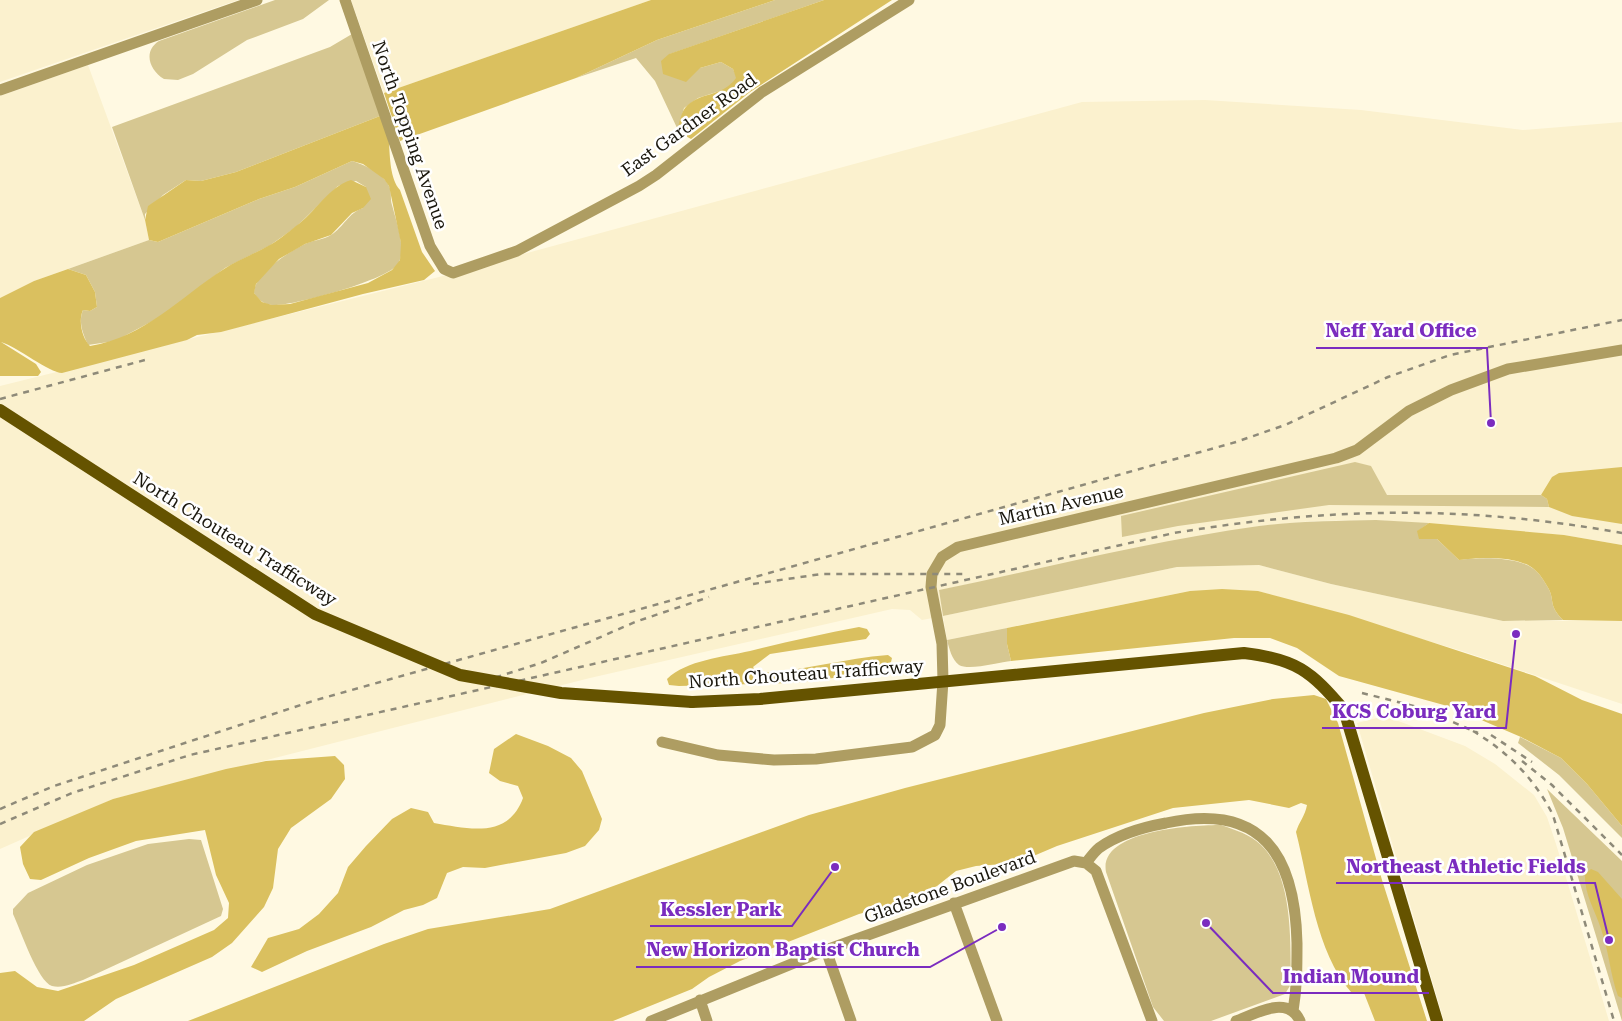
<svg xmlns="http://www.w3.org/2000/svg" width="1622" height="1021" viewBox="0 0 1622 1021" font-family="'Roboto Serif',serif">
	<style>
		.built { fill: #fbf1ce }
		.green { fill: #d6c791 }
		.forest { fill: #dac05f }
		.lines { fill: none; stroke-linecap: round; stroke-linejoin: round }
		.minor { stroke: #ae9d62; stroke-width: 11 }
		.major { stroke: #655300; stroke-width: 12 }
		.rail { stroke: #8e8a79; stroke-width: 2.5; stroke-dasharray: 6 6; stroke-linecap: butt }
		.major-bridge { stroke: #655300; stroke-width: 12 }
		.labels { text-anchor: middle; stroke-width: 5; stroke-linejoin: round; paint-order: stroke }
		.street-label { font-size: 18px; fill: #1a170d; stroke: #fff }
		.leader { fill: none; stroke: #7b2cbf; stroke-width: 2 }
		.callout-dot { fill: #7b2cbf; stroke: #fff; stroke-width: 2 }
		.callout-label { font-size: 19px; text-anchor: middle; font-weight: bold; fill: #7b2cbf; stroke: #fff; stroke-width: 5; stroke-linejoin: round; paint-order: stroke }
	</style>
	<rect width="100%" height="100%" fill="#fff9e2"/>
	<path class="built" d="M 0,0 L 238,0 L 0,82 Z
		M 351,0 L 651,0 L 384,93 Z
		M 88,65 L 145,220 L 149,240 L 34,281 L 0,298 L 0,96 Z
		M 1205,100 L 1361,110 L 1523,130 L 1622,122 L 1622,545 L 1564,535 L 1376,520 L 1314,521 L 1259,526 L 940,590 L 943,616 L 1177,567 L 1259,565 L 1331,584 L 1503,621 L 1622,621 L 1622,704 L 1462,651 L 1258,591 L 1190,591 L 947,640 L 943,616 L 922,620 L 910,610 L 892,609 L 590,678 L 113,799 L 0,849 L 0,386 L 439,277 L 1082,102 Z
		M 1385,716 L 1465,746 L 1495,764 L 1534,795 L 1547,817 L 1556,844 L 1609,1021 L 1444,1021 L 1357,723 Z"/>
	<path class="green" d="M 275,0 L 329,0 L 303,19 L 247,40 L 193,74 L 178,80 L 164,79 C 149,70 143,51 159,41 Z
		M 775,0 L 824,0 L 670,54 L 700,68 L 721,62 L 733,69 L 737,78 L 729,88 L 698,98 L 684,108 L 678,130 L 655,81 L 636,58 L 576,78 L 657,40 Z
		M 352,34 L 380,116 L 236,172 L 201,181 L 186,180 L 163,195 L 145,214 L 145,220 L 112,127 L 330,47 Z
		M 352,161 C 365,165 383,173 389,186 C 392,192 390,199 392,205 C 396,221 407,249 398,264 C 388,280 290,307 272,305 C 263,304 259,300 254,293 C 254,274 290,251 305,244 C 313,240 323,240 331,235 C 344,227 348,213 363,208 L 366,187 L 356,181 L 338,186 L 296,227 L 269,246 L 225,268 L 160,317 L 115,341 L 88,345 C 83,334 78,322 83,310 L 90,311 L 97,307 L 95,292 L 86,275 L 68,269 L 149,240 L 158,242 L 259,199 L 295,187 Z
		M 1355,462 L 1371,466 L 1387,495 L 1541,495 L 1547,499 L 1549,507 L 1329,505 L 1178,526 L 1122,537 L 1121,516 Z
		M 1376,520 L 1429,523 L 1418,531 L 1437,539 L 1459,560 C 1479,557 1519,556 1535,570 C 1540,574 1544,581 1547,586 C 1556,600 1547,604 1563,620 L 1503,621 L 1331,584 L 1259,565 L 1177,567 L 943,616 L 939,590 C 1045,568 1152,541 1259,526 C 1298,521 1337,521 1376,520 Z
		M 1007,628 L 1007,644 L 1011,661 C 1000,662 969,671 959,665 C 952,660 949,648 947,640 Z
		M 1520,737 L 1561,758 L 1587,784 L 1622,826 L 1622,838 L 1559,775 L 1518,743 Z
		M 1547,789 L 1622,861 L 1622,1021 L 1563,828 Z
		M 1221,825 C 1235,830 1250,834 1261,845 C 1294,877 1290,942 1291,984 L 1285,994 L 1211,1021 L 1164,1021 L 1153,1007 L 1106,872 C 1098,830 1193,825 1221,825 Z
		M 189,839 L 201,840 L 223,909 L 221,916 L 83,980 C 74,983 62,989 52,986 C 38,982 20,929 13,914 L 13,909 L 28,893 L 87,865 L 148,844 Z"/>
	<path class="forest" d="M 651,0 L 775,0 L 657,40 L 576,78 L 400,141 L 384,93 Z
		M 824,0 L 892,0 L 750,92 L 691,139 L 677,131 C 679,124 681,113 685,108 C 699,91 722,98 736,78 L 733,69 L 721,62 L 700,68 L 686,82 L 663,74 L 661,61 L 669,54 Z
		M 380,116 C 383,124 388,134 389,143 C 390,157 390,179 400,190 L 422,252 L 435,271 L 424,280 L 363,294 L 221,332 L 197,335 L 187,340 L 62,373 C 49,373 18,347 1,342 L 36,364 L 41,372 L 38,376 L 0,376 L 0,298 L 34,281 L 68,269 L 86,275 L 95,292 L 97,307 L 90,311 L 83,310 C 78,321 82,338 90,346 C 145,337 179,298 224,269 C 238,260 254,254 268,246 C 278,241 287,233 296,226 C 315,213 328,187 351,180 L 366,187 L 371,199 L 363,208 L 352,213 L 331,235 L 305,244 L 279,259 L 256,284 L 254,293 L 262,302 L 272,305 L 290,304 L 368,283 L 392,270 L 400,260 L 401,243 L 389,186 L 384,179 L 363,164 L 352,161 L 295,187 L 259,199 L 158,242 L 149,240 L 145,220 L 148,206 L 186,180 L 201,181 L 236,172 Z
		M 1622,467 L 1622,524 L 1572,516 L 1549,507 L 1547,499 L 1541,495 L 1552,477 L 1559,473 Z
		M 1429,523 L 1564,535 L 1622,545 L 1622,621 L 1563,620 C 1547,604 1556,600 1547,586 C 1544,581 1540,574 1535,570 C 1519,555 1479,557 1459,560 L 1437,539 L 1419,539 L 1417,531 Z
		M 1222,589 L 1258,591 L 1349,615 L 1535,676 L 1582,700 L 1622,714 L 1622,826 L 1587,784 L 1561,758 L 1521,737 L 1451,707 L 1339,676 L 1297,648 L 1270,638 L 1234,638 L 1011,661 L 1007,644 L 1007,628 L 1190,591 Z
		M 859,627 L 867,629 L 870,634 L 866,639 L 770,654 L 753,667 L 757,673 C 801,672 844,658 888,655 L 892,658 L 891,662 L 885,667 L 833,678 L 793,683 L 679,686 L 669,685 L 667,679 C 687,660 723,657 750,651 C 786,642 822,634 859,627 Z
		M 1314,695 L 1326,699 L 1338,723 L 1382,880 L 1427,1021 L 1375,1021 L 1364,993 L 1351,992 C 1316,952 1309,883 1296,832 C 1299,822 1305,816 1307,805 L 1301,803 L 1289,808 L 1249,800 L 1173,808 L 1057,846 L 1017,863 L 976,866 L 956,871 L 937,886 L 904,902 L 859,914 L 740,961 L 709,977 L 692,989 L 613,1021 L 188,1021 L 384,944 L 428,929 L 550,909 L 809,815 L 905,788 L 1204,713 L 1273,699 Z
		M 516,734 L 548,746 L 571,758 L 582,771 L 602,819 L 599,830 L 585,846 L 566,853 L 485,868 L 463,867 L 447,873 L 437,898 L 423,905 L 404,910 L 371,927 L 307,951 L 262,972 L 251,967 L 268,938 L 299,929 L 319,914 L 338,893 L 348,867 L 366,846 L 392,819 L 411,808 L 428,812 L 434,823 C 469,829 508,839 523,798 L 518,786 L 500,781 L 489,773 L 494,749 Z
		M 335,756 L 344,765 L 345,779 L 331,799 L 291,828 L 278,849 L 273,888 L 264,907 L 232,943 L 212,957 L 116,999 L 84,1021 L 0,1021 L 0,973 L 15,971 L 37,987 L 58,991 L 134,965 L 214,930 L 228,918 L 229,903 L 216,875 L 205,830 L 136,841 L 89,858 L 41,880 L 30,879 L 23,864 L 20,847 L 34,832 L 113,799 L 226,769 L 266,761 Z
		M 1591,869 L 1598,872 L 1622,899 L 1622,998 L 1618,996 C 1610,974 1609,951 1601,929 C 1595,910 1584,894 1585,874 Z"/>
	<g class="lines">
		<path class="minor" d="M 345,0 L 430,246 L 444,269 L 453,273 L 517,251 L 639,186 L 656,175 L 762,92 L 909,0
			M 0,90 L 257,0
			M 662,742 L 718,755 L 774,760 L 816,759 L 912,747 L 935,735 L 940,725 L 943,681 L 942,644 L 931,587 L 932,574 L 942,557 L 958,547 L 1336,458 L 1357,450 L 1409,411 L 1451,390 L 1508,369 L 1622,350
			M 1086,863 C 1090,858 1094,852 1099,848 C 1117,835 1144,827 1166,823 C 1262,802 1295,855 1297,943 C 1297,967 1297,988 1293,1011
			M 954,903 L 997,1021
			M 826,950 L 851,1021
			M 700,1000 L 707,1021
			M 651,1021 L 826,950 L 1074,861 L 1086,863 L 1096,871 L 1152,1021
			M 1236,1021 C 1255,1014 1288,994 1300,1021"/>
		<path class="major" d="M 692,702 L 760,699 L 1244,653 C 1296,659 1311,671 1344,710 L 1437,1021"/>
		<path class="rail" d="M 0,399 L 145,360
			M 753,584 L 821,574 L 967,574
			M 484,681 L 541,663 L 635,622 L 709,597
			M 1362,693 L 1418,707 L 1478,733
			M 1473,731 C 1508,752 1534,778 1553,815 L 1614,1021
			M 1491,735 L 1532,762
			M 1522,761 L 1552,785 L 1622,855
			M 0,809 L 54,786 L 316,700 L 1236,442 L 1285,425 L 1388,377 L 1450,355 L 1622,320
			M 0,824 L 72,793 L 190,755 L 1174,533 C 1330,507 1466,505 1622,533"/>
		<path class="major-bridge" d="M 0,410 L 315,614 L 460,675 L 561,693 L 692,702"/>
	</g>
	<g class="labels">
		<g class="street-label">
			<text transform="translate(689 125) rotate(-36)" y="6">East Gardner Road</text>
			<text transform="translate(410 135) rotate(71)" y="6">North Topping Avenue</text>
			<text transform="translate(1061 505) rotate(-13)" y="6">Martin Avenue</text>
			<text transform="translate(235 539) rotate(32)" y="6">North Chouteau Trafficway</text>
			<text transform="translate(806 674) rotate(-4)" y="6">North Chouteau Trafficway</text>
			<text transform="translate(950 887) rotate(-20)" y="6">Gladstone Boulevard</text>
		</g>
	</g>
	<path class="leader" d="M1491 423L1487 348H1316M1516 634L1506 728H1322M1609 940L1595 883H1336M835 867L792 926H650M1002 927L930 967H636M1206 923L1273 993H1429"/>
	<g class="callout-dot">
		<circle cx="1491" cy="423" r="5"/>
		<circle cx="1516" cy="634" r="5"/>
		<circle cx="1609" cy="940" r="5"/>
		<circle cx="835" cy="867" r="5"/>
		<circle cx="1002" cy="927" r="5"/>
		<circle cx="1206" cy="923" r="5"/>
	</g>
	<g class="callout-label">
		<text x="1401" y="337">Neff Yard Office</text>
		<text x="1414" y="718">KCS Coburg Yard</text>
		<text x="1466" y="873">Northeast Athletic Fields</text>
		<text x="721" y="916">Kessler Park</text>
		<text x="783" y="956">New Horizon Baptist Church</text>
		<text x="1351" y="983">Indian Mound</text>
	</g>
</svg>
